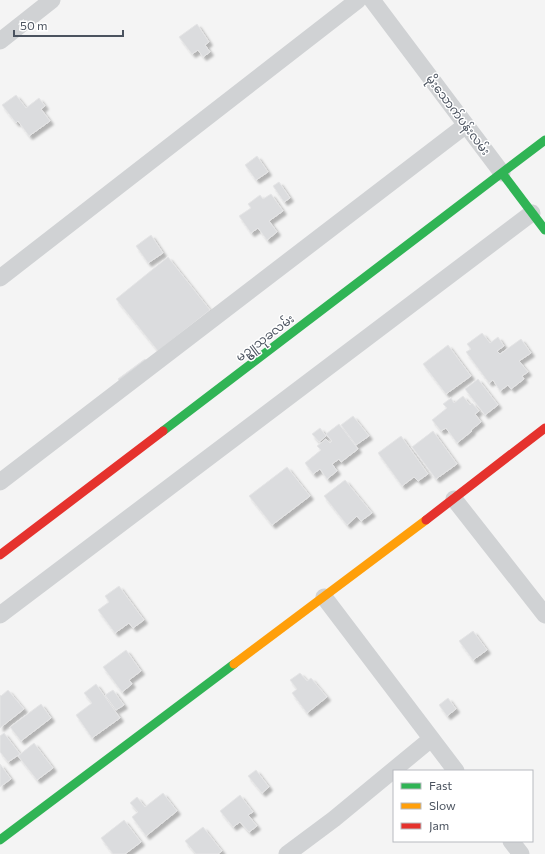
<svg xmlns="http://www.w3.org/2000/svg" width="545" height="854" viewBox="0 0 545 854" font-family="Commissioner,'Noto Sans Myanmar',sans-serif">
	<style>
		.building { fill: #dbdcde; stroke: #e5e5e6; filter: url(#shadow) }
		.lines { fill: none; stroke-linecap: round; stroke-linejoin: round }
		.street { stroke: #d0d2d4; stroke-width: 17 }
		.fast { stroke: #30b455; stroke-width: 9 }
		.slow { stroke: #ff9f0a; stroke-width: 9 }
		.jam { stroke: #e5322d; stroke-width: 9 }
		.labels { text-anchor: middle; stroke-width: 3; stroke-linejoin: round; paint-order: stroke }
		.street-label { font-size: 12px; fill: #4b535f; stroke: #fff }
	</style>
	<defs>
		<filter id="shadow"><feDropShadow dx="3.5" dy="3.5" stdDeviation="1" flood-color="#0004"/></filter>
	</defs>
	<rect width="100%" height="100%" fill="#f4f4f4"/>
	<path class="building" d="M 197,24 L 209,42 L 205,45 L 210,52 L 203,57 L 198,50 L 192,54 L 179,37 Z
		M 16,95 L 26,108 L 39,98 L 45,106 L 41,109 L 50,121 L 29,136 L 18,121 L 16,123 L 2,105 Z
		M 257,156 L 268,172 L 256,180 L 245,165 Z
		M 279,182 L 290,198 L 284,202 L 273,186 Z
		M 271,194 L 283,211 L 269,221 L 277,232 L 267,240 L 258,228 L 251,233 L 239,216 L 251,208 L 248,204 L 260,195 L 263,199 Z
		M 151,235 L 163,253 L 148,263 L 136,246 Z
		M 168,257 L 210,310 L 158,351 L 116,299 Z
		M 482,333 L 490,343 L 498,337 L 504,346 L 497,351 L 500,354 L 521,339 L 531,353 L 519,361 L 528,372 L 522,376 L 524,379 L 511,389 L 508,385 L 500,391 L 493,380 L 489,383 L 466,352 L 471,349 L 467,344 Z
		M 448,345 L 471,376 L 446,394 L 423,364 Z
		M 145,359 L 150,366 L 123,386 L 118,379 Z
		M 478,379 L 498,405 L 485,415 L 465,389 Z
		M 463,396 L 470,405 L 472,403 L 479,411 L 475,414 L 481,422 L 471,430 L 472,431 L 457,443 L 446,428 L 441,431 L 432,420 L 447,408 L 443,404 L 451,398 L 454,403 Z
		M 353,416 L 369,436 L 356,445 L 341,425 Z
		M 339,424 L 358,449 L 341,462 L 339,459 L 332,464 L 337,471 L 327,479 L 320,469 L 313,474 L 305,463 L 321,450 L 317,446 L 326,439 L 330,443 L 332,441 L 326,434 Z
		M 320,428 L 326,436 L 319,442 L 312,434 Z
		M 433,431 L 457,464 L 436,479 L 412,447 Z
		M 401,436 L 428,474 L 418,481 L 414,477 L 402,486 L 378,453 Z
		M 287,467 L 310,496 L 272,525 L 249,496 Z
		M 345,480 L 372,513 L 361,521 L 357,516 L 347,525 L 324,496 Z
		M 119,586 L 144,620 L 133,628 L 129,623 L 115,633 L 98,610 L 109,602 L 105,596 Z
		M 473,631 L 487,650 L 473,660 L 459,641 Z
		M 126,650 L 141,671 L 129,680 L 132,684 L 122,692 L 103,667 Z
		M 300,673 L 307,681 L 311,678 L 327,697 L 307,713 L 292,693 L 297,689 L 290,680 Z
		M 96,684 L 120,718 L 92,738 L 76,715 L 92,703 L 84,693 Z
		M 8,690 L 24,709 L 0,728 L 0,695 L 1,696 Z
		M 113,690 L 124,705 L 116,710 L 105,695 Z
		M 448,698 L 456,709 L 447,716 L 439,705 Z
		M 41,704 L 51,718 L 21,741 L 10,727 Z
		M 4,733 L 20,754 L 8,762 L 0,752 L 0,736 Z
		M 34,743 L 53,768 L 37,780 L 18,756 Z
		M 0,764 L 11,779 L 0,787 Z
		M 256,770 L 269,787 L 262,793 L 248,776 Z
		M 163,793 L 177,811 L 146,836 L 132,817 L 138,812 L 130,803 L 137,797 L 145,807 Z
		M 240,795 L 253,812 L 248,815 L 257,826 L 249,832 L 240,822 L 233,827 L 220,811 Z
		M 124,820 L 141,842 L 125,854 L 113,854 L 101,838 Z
		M 203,827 L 222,851 L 218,854 L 196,854 L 185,841 Z"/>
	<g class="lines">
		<path class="street" d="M 372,0 L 502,173
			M 0,41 L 52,0
			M 0,278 L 358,0
			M 0,482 L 466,125
			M 454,499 L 545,615
			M 324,597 L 456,771
			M 0,615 L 532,213
			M 511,841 L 521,854
			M 287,854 L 334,819 L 431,739"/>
		<path class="fast" d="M 502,173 L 545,230
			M 163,431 L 545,140
			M 0,840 L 234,664"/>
		<path class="slow" d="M 234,664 L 426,520"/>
		<path class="jam" d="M 426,520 L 545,428
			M 0,555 L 163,431"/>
	</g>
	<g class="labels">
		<g class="street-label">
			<text transform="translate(458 115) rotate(53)" y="4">မိုးသောက်ပန်းလမ်း</text>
			<text transform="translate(265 338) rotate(-37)" y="4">မဥ္ဇူသုခလမ်း</text>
		</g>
	</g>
	<rect x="393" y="770" width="140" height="72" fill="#ffffff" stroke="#b7babf"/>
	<rect x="401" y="783" width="20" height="6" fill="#30b455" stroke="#b7babf"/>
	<text x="429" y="790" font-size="12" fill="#4b535f">Fast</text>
	<rect x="401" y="803" width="20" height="6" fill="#ff9f0a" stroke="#b7babf"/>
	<text x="429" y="810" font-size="12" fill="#4b535f">Slow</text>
	<rect x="401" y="823" width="20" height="6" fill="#e5322d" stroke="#b7babf"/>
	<text x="429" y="830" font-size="12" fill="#4b535f">Jam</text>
	<path d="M14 30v6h109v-6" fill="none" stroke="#4b535f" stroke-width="2"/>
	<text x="20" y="30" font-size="12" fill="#4b535f" stroke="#ffffff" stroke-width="3" paint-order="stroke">50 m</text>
</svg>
